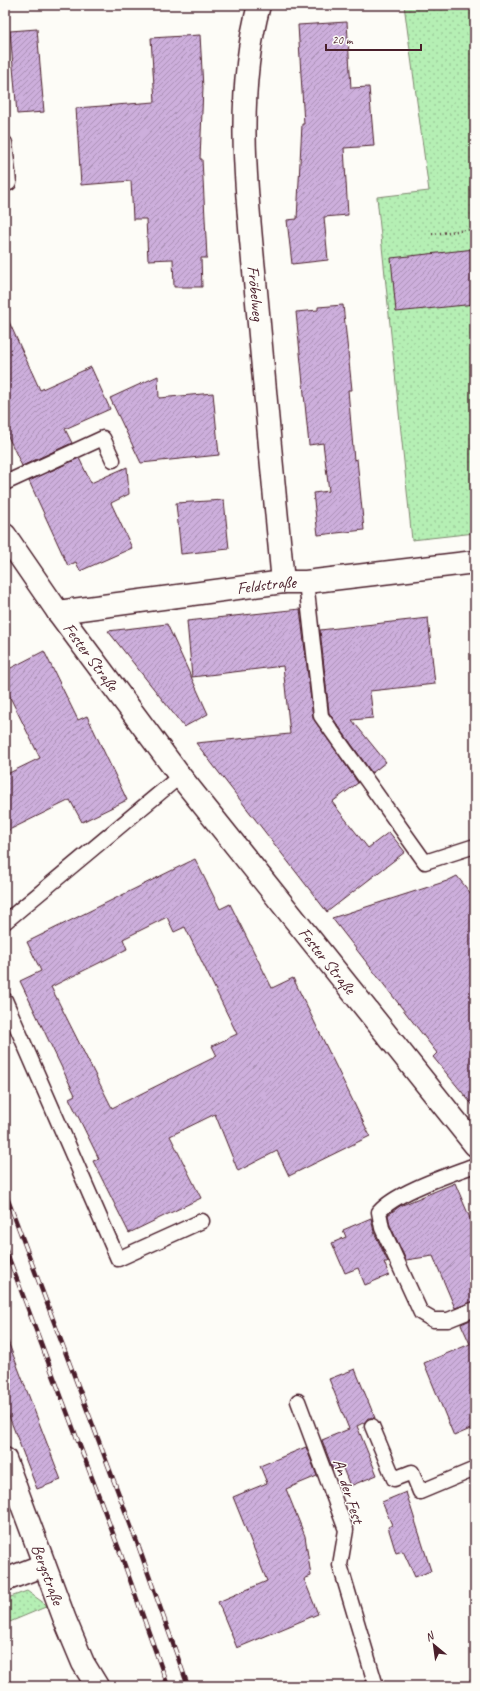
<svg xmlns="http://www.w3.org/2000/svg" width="480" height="1691" viewBox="0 0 480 1691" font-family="Caveat,sans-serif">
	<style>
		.grass { fill: url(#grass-dots); stroke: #808770 }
		.building { fill: url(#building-hatch); stroke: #4a1f2b; fill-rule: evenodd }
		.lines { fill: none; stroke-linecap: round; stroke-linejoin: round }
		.service-casing { stroke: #4a1f2b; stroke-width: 17 }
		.minor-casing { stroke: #4a1f2b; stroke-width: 25 }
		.path { stroke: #4a1f2b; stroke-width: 2.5; stroke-dasharray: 1 3; stroke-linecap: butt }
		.service { stroke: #fdfcf7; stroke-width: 14 }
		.minor { stroke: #fdfcf7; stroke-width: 22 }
		.rail-casing { stroke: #4a1f2b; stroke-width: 4.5 }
		.rail { stroke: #fdfcf7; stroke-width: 3; stroke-dasharray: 9; stroke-linecap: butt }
		.labels { text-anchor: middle; stroke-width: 3; stroke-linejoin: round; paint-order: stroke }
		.street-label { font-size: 17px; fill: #4a1f2b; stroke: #fdfcf7 }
	</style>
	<defs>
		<pattern id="grass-dots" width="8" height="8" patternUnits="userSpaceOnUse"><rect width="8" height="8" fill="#b5efb4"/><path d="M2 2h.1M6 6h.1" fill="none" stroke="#9dcc9b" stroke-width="1.8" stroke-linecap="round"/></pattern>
		<pattern id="building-hatch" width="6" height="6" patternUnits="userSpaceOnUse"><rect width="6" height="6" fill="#cdafdc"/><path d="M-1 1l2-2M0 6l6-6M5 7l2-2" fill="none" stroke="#a88eb3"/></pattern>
	</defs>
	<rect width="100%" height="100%" fill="#fdfcf7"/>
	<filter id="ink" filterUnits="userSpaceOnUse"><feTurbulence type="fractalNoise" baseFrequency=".025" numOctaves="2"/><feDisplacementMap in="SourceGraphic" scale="8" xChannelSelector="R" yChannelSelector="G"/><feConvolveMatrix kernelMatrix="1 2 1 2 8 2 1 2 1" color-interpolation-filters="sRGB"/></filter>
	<g filter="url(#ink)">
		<path class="grass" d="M 404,5 L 471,5 L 475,46 L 475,533 L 412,540 L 377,197 L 429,191 Z
			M 27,1591 L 48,1606 L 5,1624 L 5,1599 Z"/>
		<path class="building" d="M 347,22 L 351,88 L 369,87 L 374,146 L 344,148 L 348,215 L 324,217 L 328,260 L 292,264 L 287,220 L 297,219 L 302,124 L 304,124 L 298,25 Z
			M 37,29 L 44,112 L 17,114 L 10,31 Z
			M 200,35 L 203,88 L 200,159 L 202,159 L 207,258 L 201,258 L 202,287 L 174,287 L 173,259 L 148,260 L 146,219 L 133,219 L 131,181 L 81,185 L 76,108 L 155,102 L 151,38 Z
			M 475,249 L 475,304 L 396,312 L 391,258 Z
			M 343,305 L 352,390 L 348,390 L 354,460 L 357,459 L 364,530 L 318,535 L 313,493 L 329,491 L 323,443 L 309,445 L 296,312 L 318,310 L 318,307 Z
			M 5,313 L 40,390 L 91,367 L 110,409 L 65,429 L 72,443 L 22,466 L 5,430 Z
			M 158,376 L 159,398 L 213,393 L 219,455 L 141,463 L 110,398 Z
			M 79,458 L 91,483 L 127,467 L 129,494 L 111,503 L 132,548 L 80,571 L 76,562 L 68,566 L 29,481 Z
			M 224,500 L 229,549 L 181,554 L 176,503 Z
			M 300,609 L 313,717 L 358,783 L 332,802 L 368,848 L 389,832 L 405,852 L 327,912 L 196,743 L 290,734 L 283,666 L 192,677 L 187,621 Z
			M 428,618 L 435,684 L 370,691 L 373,718 L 352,720 L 386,762 L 372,773 L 329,713 L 320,630 Z
			M 167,624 L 208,714 L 184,727 L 108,631 Z
			M 44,651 L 78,720 L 87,716 L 127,800 L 82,822 L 70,800 L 5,832 L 5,775 L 40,758 L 5,687 L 5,671 Z
			M 195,859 L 220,909 L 230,904 L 272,988 L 293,978 L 370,1136 L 289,1176 L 277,1151 L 238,1171 L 215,1114 L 170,1136 L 201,1198 L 129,1233 L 93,1161 L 99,1159 L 69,1098 L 75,1095 L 20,981 L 41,971 L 27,942 ZM 167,917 L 174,932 L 185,927 L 237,1034 L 212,1046 L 217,1056 L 112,1108 L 51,987 L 127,949 L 123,939 Z
			M 457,876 L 475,899 L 475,1108 L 433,1057 L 437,1053 L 332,918 L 447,881 Z
			M 455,1183 L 475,1230 L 475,1301 L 455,1308 L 433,1256 L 406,1260 L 390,1225 L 388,1215 L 400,1206 Z
			M 371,1218 L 374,1232 L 388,1262 L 384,1262 L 389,1275 L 365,1285 L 358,1268 L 345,1273 L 332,1243 L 346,1237 L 343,1230 Z
			M 475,1318 L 475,1427 L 454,1436 L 424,1363 L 470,1344 L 461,1324 Z
			M 5,1339 L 7,1339 L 61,1480 L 37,1489 L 5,1406 Z
			M 355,1369 L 375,1418 L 368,1418 L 365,1422 L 357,1426 L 377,1475 L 350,1486 L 342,1466 L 333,1470 L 322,1440 L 349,1429 L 329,1379 Z
			M 306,1447 L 317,1476 L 286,1489 L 305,1536 L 311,1576 L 304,1579 L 318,1614 L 237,1648 L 218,1602 L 267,1581 L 233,1497 L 267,1483 L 260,1466 Z
			M 406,1492 L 431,1571 L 415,1577 L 403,1551 L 396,1553 L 388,1527 L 392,1525 L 382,1502 Z"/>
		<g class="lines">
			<defs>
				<path id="service" d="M 5,143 L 9,183 L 5,183
					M 5,483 L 103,438 L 113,460
					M 306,582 L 321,716 L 425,862 L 475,846
					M 5,922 L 180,776
					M 5,1000 L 118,1259 L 202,1221
					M 475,1165 C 449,1175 396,1192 379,1212 L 382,1228 L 421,1313 L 433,1320 L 448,1320 L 475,1309
					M 298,1401 L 346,1530 L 340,1565 L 376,1686
					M 372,1426 L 394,1479 L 412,1472 L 420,1492 L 475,1469"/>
				<g id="minor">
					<path id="s1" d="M 259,5 C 233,102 248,204 257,302 C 265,395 274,489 283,582"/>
					<path id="s2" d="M 5,535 L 58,612 L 180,776 L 475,1145"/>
					<path id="s3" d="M 58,612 L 283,582 L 306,582 L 475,562"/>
					<path id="s4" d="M 5,1459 L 65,1620 L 83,1663 L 97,1686"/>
					<path d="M 5,1580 L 44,1565"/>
				</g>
			</defs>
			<use href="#service" class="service-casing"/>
			<use href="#minor" class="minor-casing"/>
			<path class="path" d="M 432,234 L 475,229"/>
			<use href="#service" class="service"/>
			<use href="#minor" class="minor"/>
			<defs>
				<path id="rail" d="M 5,1192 L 138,1545 L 188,1686
					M 5,1248 L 120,1552 L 168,1686"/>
			</defs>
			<use href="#rail" class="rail-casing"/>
			<use href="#rail" class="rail"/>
		</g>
	</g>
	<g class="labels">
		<g class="street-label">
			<text dy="6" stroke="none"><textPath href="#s1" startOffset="290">Fröbelweg</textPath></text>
			<text dy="6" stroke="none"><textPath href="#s3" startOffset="210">Feldstraße</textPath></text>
			<text dy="6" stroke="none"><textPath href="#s2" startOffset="149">Fester Straße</textPath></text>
			<text dy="6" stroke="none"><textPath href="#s2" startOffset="534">Fester Straße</textPath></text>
			<text transform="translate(349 1491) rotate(72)" y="6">An der Fest</text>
			<text dy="6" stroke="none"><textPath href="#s4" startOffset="123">Bergstraße</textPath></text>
		</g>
	</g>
	<rect width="480" height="1691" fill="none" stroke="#fdfcf7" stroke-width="20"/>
	<rect x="10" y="10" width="460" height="1671" fill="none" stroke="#4a1f2b" stroke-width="1.5" filter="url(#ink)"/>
	<g transform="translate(434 1645) rotate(331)" stroke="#fdfcf7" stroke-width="3" paint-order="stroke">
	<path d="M0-3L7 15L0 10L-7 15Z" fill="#4a1f2b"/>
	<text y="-6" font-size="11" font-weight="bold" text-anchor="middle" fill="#4a1f2b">N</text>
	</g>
	<path d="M326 44v6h95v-6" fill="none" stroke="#4a1f2b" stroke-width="2"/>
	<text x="332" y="44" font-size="12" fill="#4a1f2b" stroke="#fdfcf7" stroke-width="3" paint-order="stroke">20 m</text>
</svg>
